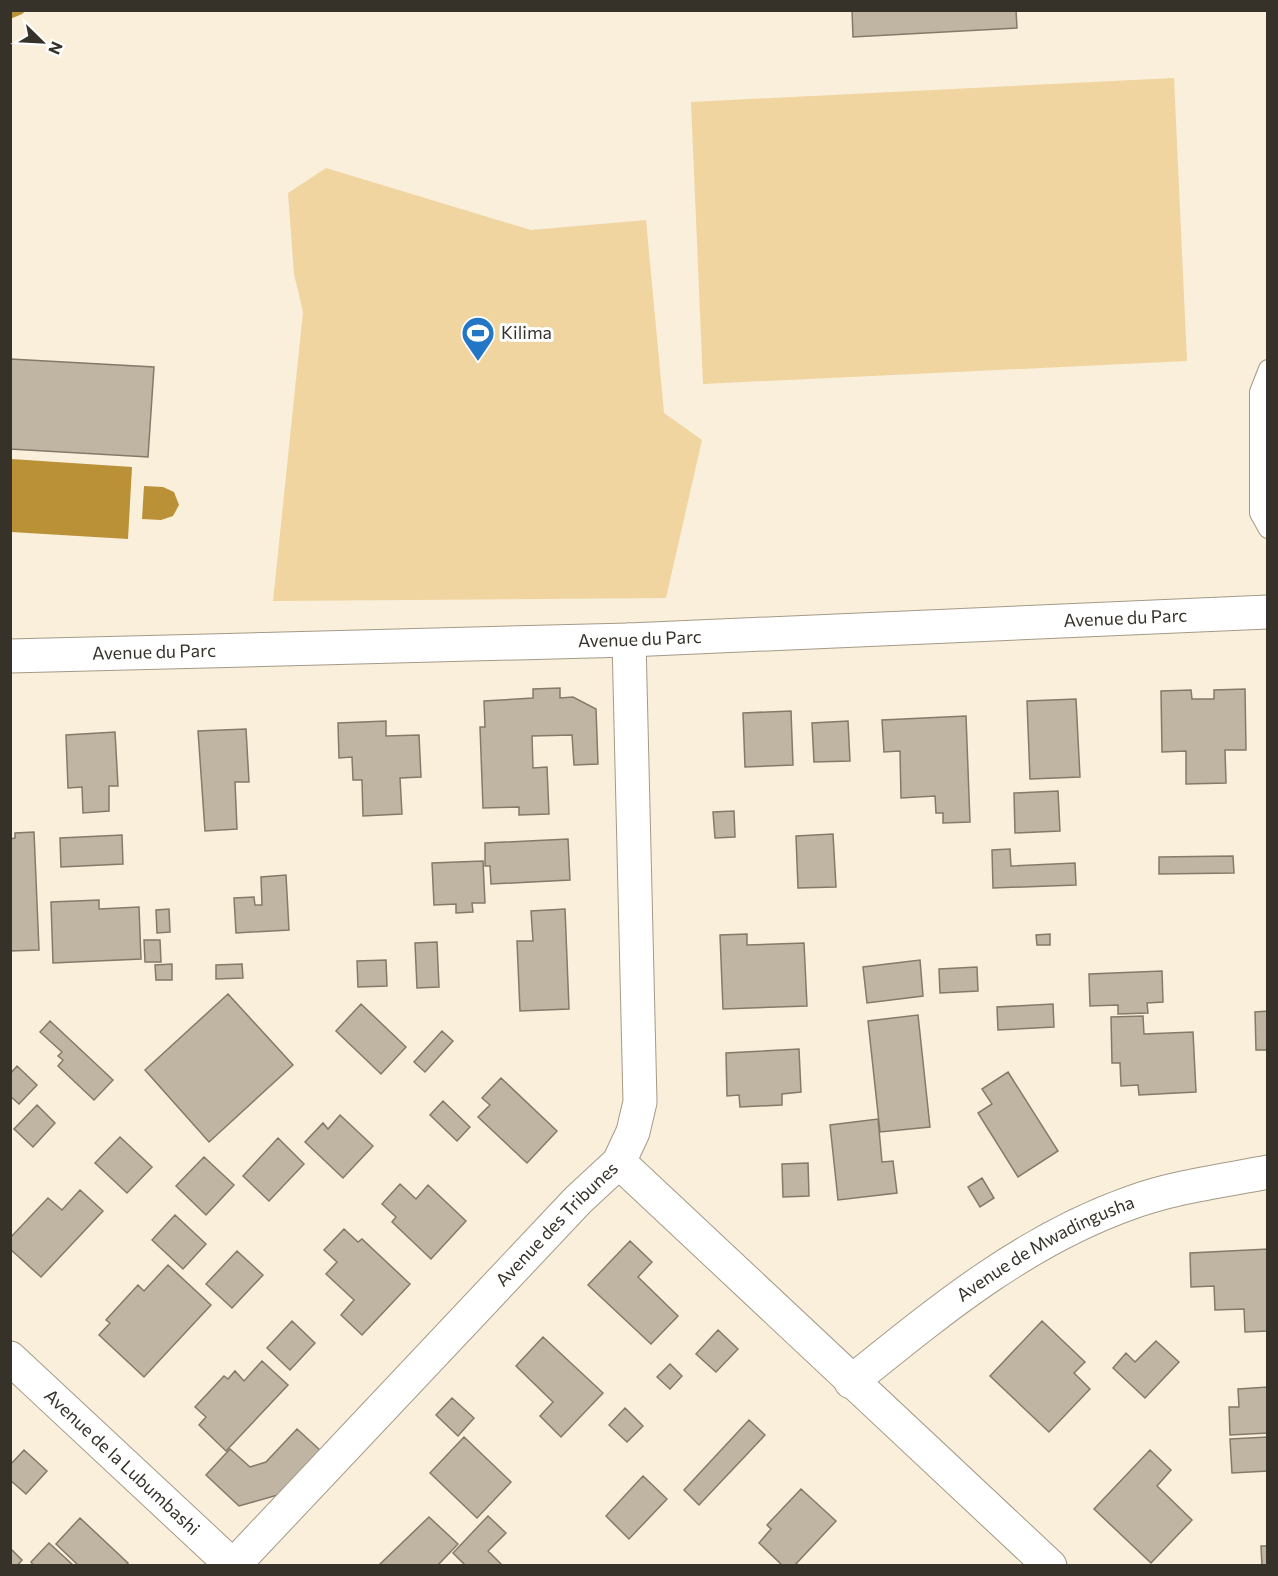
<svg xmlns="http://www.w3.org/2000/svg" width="1278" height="1576" viewBox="0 0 1278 1576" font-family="Commissioner,sans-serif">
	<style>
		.green { fill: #f1d5a1 }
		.water { fill: #ba9137 }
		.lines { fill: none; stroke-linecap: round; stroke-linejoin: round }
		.stream { stroke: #ba9137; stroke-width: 9 }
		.building { fill: #bfb5a2; stroke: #847a69; stroke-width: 1.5 }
		.service-casing { stroke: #a49a87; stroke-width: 20 }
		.minor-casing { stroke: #a49a87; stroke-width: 35 }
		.service { stroke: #fff; stroke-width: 18 }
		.minor { stroke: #fff; stroke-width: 33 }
		.labels { text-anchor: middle; stroke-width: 6; stroke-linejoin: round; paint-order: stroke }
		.poi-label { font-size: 18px; fill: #36322a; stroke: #fff; text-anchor: start }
		.street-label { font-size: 18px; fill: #36322a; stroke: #fff }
	</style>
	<rect width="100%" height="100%" fill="#f9efdb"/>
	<path class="green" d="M 1174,78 L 1187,361 L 703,384 L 691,102 Z
		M 326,168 L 531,230 L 646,220 L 664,413 L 702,440 L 666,598 L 273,601 L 303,312 L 294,274 L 288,193 Z"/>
	<path class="water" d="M 11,459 L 132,467 L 128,539 L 11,532 Z
		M 144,486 L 163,487 L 174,492 L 179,505 L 173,516 L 161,520 L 142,519 Z"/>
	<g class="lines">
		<path class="stream" d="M 10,14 L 20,10"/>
	</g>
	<path class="building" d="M 852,10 L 1016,10 L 1017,28 L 853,37 Z
		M 10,359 L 154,367 L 148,457 L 10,449 Z
		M 560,688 L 560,698 L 573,697 L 596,709 L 598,764 L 574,765 L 572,735 L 532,736 L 533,768 L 547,767 L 549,814 L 519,815 L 519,807 L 483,808 L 480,727 L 485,727 L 484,701 L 533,698 L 533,689 Z
		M 1245,689 L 1246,750 L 1225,750 L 1226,783 L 1186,784 L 1186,751 L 1162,752 L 1161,691 L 1191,690 L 1192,699 L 1214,699 L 1214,690 Z
		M 1076,699 L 1080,777 L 1030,779 L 1027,701 Z
		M 791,711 L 793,765 L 745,767 L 743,713 Z
		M 966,716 L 970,822 L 943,823 L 943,813 L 936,813 L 935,796 L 901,798 L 900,751 L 884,752 L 882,720 Z
		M 386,721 L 386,736 L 419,735 L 421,777 L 400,778 L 402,814 L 363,816 L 362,780 L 353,780 L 352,757 L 339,758 L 338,723 Z
		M 848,721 L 850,761 L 814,762 L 812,723 Z
		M 246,729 L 249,782 L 235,782 L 237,829 L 205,831 L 198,731 Z
		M 115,732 L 118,786 L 109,786 L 109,811 L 83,813 L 82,787 L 68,788 L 66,735 Z
		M 1058,791 L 1060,831 L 1015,833 L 1014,793 Z
		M 734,811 L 735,837 L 715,838 L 713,812 Z
		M 34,832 L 39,950 L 10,951 L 10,839 L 15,838 L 15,833 Z
		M 833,834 L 836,887 L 798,888 L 796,836 Z
		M 122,835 L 123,864 L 61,867 L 60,838 Z
		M 568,839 L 570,880 L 491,884 L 490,866 L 485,866 L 485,843 Z
		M 1010,849 L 1011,866 L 1075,863 L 1076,885 L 993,888 L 992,850 Z
		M 1233,856 L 1234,873 L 1159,874 L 1159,857 Z
		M 483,861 L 485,903 L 472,903 L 473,912 L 456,913 L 456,904 L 434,905 L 432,863 Z
		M 286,875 L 289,930 L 236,933 L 234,898 L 254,897 L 255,905 L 262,905 L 261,877 Z
		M 99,900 L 99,909 L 139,907 L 141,959 L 53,963 L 51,902 Z
		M 169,909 L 170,932 L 157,933 L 156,910 Z
		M 565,909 L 569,1009 L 520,1011 L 517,941 L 533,941 L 531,911 Z
		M 747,934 L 747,945 L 804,943 L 807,1006 L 723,1009 L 720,935 Z
		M 1050,934 L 1050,945 L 1037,945 L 1036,935 Z
		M 144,940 L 160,940 L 161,962 L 145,962 Z
		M 437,942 L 439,987 L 417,988 L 415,943 Z
		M 386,960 L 387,986 L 358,987 L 357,961 Z
		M 920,960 L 923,996 L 867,1003 L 863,967 Z
		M 172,964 L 172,980 L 156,980 L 155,965 Z
		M 242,964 L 243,978 L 216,979 L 216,965 Z
		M 977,967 L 978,991 L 940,993 L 939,969 Z
		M 1162,971 L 1163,1002 L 1147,1003 L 1148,1013 L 1118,1014 L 1118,1005 L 1090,1006 L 1089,974 Z
		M 228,994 L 293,1065 L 209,1142 L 145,1070 Z
		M 361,1004 L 406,1047 L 381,1074 L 336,1031 Z
		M 1053,1004 L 1054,1027 L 998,1030 L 997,1007 Z
		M 1268,1011 L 1268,1050 L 1256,1050 L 1255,1012 Z
		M 918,1015 L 930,1127 L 880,1132 L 868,1021 Z
		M 1143,1016 L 1144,1034 L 1193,1032 L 1196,1092 L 1139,1095 L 1138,1085 L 1121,1086 L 1120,1063 L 1112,1063 L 1111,1017 Z
		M 50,1021 L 113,1080 L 94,1100 L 58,1066 L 63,1060 L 58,1056 L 62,1052 L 40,1032 Z
		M 442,1031 L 453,1041 L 425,1072 L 414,1062 Z
		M 799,1049 L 801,1092 L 782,1094 L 782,1105 L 740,1107 L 739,1095 L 727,1096 L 726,1053 Z
		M 17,1066 L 37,1085 L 19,1104 L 10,1096 L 10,1074 Z
		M 1008,1072 L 1058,1151 L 1018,1177 L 978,1113 L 992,1104 L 982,1089 Z
		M 501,1078 L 557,1131 L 527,1163 L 478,1117 L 490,1105 L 482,1098 Z
		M 443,1101 L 470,1127 L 457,1141 L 430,1115 Z
		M 37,1105 L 55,1123 L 33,1147 L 14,1129 Z
		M 340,1115 L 373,1146 L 343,1178 L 305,1142 L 323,1123 L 328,1129 Z
		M 878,1119 L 882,1162 L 893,1161 L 897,1193 L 838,1200 L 830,1125 Z
		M 120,1137 L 152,1167 L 127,1193 L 95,1163 Z
		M 278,1138 L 304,1164 L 269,1201 L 243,1176 Z
		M 204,1157 L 234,1185 L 206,1215 L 176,1186 Z
		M 808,1163 L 809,1196 L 783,1197 L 782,1164 Z
		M 982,1178 L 994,1198 L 980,1207 L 968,1187 Z
		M 400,1184 L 416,1199 L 428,1185 L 466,1221 L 431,1259 L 392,1222 L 396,1217 L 382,1204 Z
		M 80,1190 L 103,1211 L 41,1277 L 10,1249 L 10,1238 L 48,1198 L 62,1210 Z
		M 175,1215 L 206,1244 L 183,1269 L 152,1240 Z
		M 344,1229 L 358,1242 L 362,1239 L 410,1284 L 362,1335 L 341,1315 L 354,1300 L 326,1274 L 337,1262 L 324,1250 Z
		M 630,1241 L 652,1262 L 638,1277 L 678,1316 L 651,1344 L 588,1285 Z
		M 1268,1249 L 1268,1331 L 1245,1332 L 1244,1309 L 1215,1310 L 1214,1286 L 1191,1287 L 1190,1253 Z
		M 237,1251 L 263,1275 L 232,1308 L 206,1284 Z
		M 168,1265 L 211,1305 L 144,1377 L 99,1335 L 110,1323 L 106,1320 L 138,1285 L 144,1291 Z
		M 292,1321 L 315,1343 L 290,1370 L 267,1348 Z
		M 1042,1321 L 1085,1362 L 1074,1373 L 1090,1389 L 1049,1432 L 990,1376 Z
		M 718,1330 L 738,1349 L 716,1372 L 696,1354 Z
		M 543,1337 L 603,1393 L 561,1437 L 540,1416 L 553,1402 L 516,1366 Z
		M 1156,1341 L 1179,1362 L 1145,1398 L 1113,1368 L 1126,1353 L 1135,1362 Z
		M 262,1361 L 288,1385 L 226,1451 L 199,1425 L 206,1417 L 195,1407 L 224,1376 L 228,1379 L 235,1371 L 244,1381 Z
		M 670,1364 L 682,1376 L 670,1389 L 657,1377 Z
		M 1268,1387 L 1268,1433 L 1230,1435 L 1229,1407 L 1239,1407 L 1238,1389 Z
		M 452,1398 L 474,1418 L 458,1436 L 436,1415 Z
		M 625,1408 L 643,1426 L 627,1442 L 609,1425 Z
		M 749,1420 L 765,1435 L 699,1505 L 684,1490 Z
		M 297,1429 L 321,1451 L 281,1494 L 239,1506 L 206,1475 L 230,1449 L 250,1467 L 266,1462 Z
		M 464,1437 L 511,1482 L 477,1518 L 430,1473 Z
		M 1268,1437 L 1268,1471 L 1232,1473 L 1230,1439 Z
		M 24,1450 L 47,1471 L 26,1494 L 10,1480 L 10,1465 Z
		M 1150,1450 L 1171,1470 L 1157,1486 L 1192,1520 L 1151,1563 L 1094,1509 Z
		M 643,1476 L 667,1499 L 629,1539 L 606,1516 Z
		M 801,1489 L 836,1521 L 794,1566 L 783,1566 L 759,1543 L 771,1529 L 767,1525 Z
		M 488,1516 L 506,1533 L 488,1551 L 503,1566 L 466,1566 L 453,1553 Z
		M 429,1517 L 458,1544 L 437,1566 L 378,1566 Z
		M 80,1518 L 128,1563 L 125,1566 L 79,1566 L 56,1544 Z
		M 49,1543 L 74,1566 L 34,1566 L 31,1562 Z
		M 1261,1546 L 1268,1546 L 1268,1566 L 1262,1566 Z
		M 10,1548 L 22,1560 L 17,1566 L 10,1566 Z"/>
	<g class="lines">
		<defs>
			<path id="service" d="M 1268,369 L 1259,392 L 1259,513 L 1268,529"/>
			<g id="minor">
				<path id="s1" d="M 10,656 L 629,640 L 1268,612"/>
				<path d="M 619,1162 L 1050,1566"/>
				<path id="s2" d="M 10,1358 L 233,1566"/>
				<path id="s3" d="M 851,1382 C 938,1312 1023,1241 1130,1203 C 1173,1187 1222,1181 1268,1172"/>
				<path id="s4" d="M 233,1566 L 578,1200 L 619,1162 L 633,1132 L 640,1102 L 629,640"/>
			</g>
		</defs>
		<use href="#service" class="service-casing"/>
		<use href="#minor" class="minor-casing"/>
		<use href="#service" class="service"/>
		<use href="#minor" class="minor"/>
	</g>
	<defs>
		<symbol id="stadium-pin" viewBox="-11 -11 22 30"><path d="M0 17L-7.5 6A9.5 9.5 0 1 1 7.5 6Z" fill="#2276c5" stroke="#fff"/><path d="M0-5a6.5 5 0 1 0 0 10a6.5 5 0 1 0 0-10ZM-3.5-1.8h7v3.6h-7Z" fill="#fff"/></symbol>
	</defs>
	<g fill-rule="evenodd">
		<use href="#stadium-pin" x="459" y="314" width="38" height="52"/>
	</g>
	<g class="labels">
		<g class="poi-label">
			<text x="501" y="339">Kilima</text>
		</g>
		<g class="street-label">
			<text dy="6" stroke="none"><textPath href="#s1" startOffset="1116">Avenue du Parc</textPath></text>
			<text dy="6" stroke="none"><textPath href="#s1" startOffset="630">Avenue du Parc</textPath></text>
			<text dy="6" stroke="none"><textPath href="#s1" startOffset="144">Avenue du Parc</textPath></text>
			<text dy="6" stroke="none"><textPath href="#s4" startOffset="471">Avenue des Tribunes</textPath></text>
			<text dy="6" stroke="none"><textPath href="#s3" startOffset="237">Avenue de Mwadingusha</textPath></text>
			<text dy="6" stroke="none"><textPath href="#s2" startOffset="153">Avenue de la Lubumbashi</textPath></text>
		</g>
	</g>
	<rect width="1278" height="1576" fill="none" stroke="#36322a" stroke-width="24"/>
	<g transform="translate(42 42) rotate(114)" stroke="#ffffff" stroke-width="4.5" paint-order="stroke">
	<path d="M0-4.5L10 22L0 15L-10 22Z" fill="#36322a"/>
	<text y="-9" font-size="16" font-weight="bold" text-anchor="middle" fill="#36322a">N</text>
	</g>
</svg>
